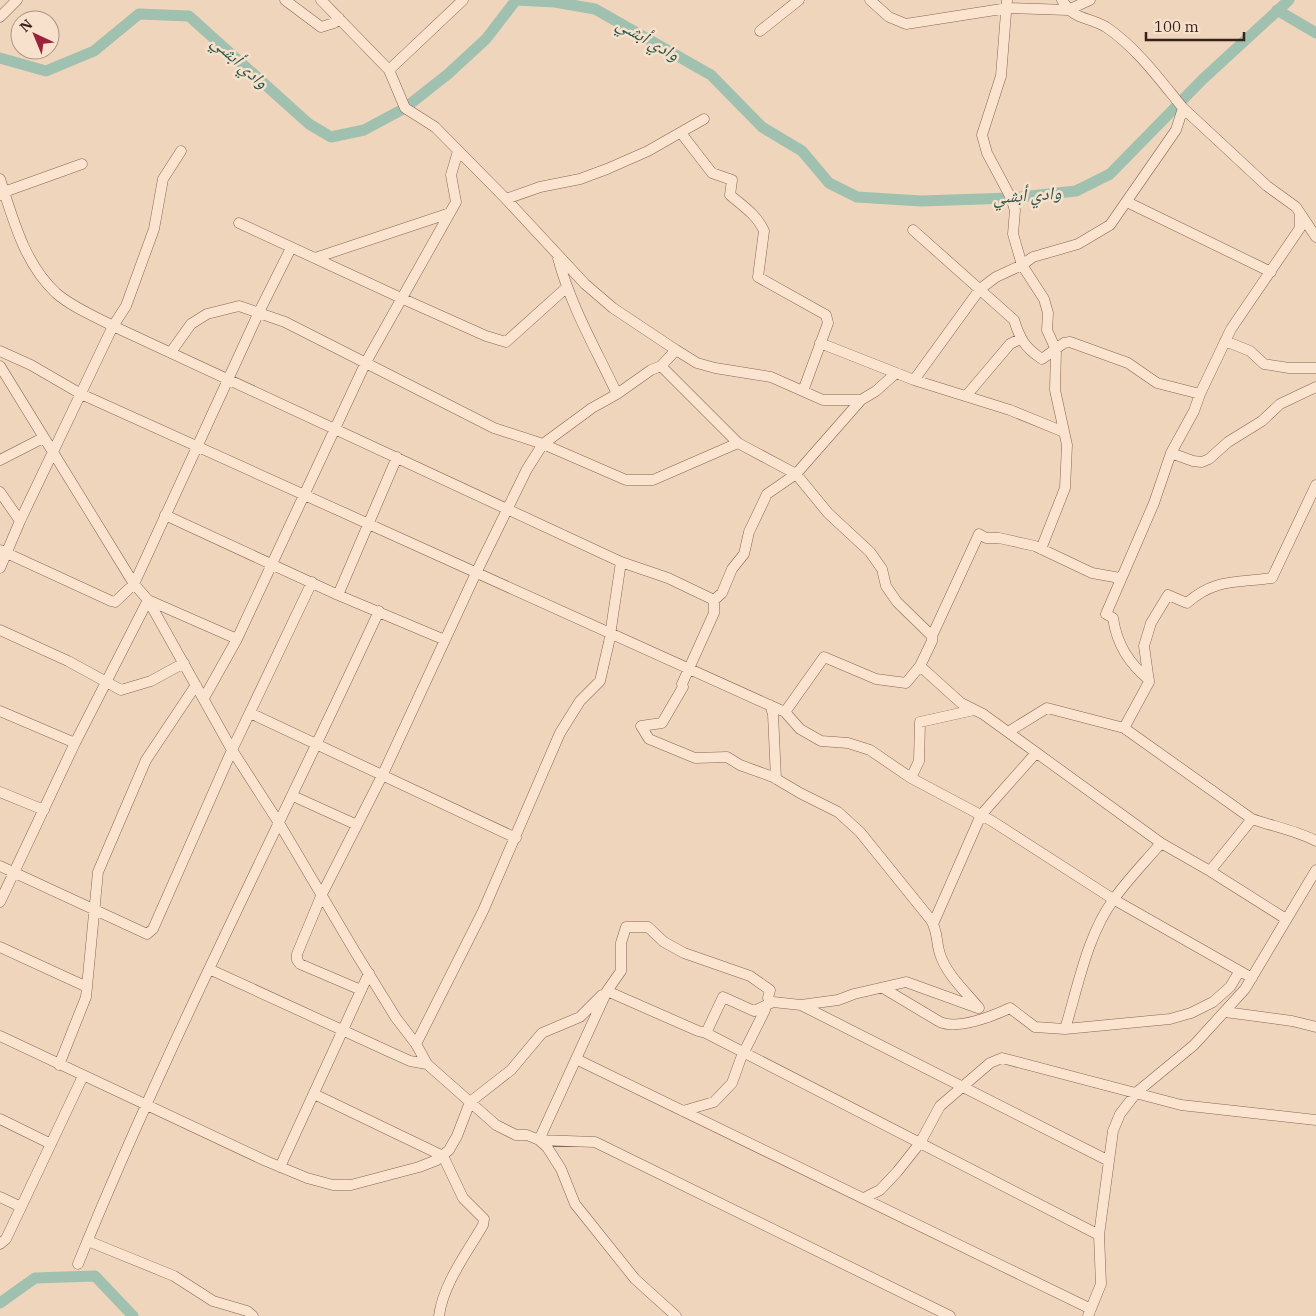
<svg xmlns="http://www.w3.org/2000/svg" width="1316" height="1316" viewBox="0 0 1316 1316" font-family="'IBM Plex Serif','Noto Naskh Arabic',serif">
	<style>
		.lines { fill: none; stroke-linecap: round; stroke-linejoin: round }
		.river { stroke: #a0c0b0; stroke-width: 11 }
		.minor-casing { stroke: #876555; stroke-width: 11 }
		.minor { stroke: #fae4cf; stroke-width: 10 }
		.labels { text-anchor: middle; stroke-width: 5; stroke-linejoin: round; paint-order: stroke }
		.water-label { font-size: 18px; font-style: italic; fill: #29574a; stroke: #f7e1cc }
	</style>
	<rect width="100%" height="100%" fill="#efd5bc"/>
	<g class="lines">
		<path class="river" d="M 1277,10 L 1316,33
			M 0,58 L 46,71 L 94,51 L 139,14 L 189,16 L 309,124 L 331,137 L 364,130 L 405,108 L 448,74 L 486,39 L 516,0 L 555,2 L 595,9 L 711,75 L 762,127 L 802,151 L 829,183 L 857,197 L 921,201 L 1011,198 L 1076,191 L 1110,174 L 1203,79 L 1289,0
			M 0,1303 L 35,1278 L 95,1276 L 133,1316"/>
		<defs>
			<path id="minor" d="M 285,0 L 321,27 L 334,23 L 339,18
				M 321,0 L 389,70 L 405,108 L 435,127 L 506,199 L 585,284 L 613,308 L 676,350 L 697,363 L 715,368 L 771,377 L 823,400 L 861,400 L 876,391 L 896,373
				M 870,0 L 889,17 L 906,24 L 1008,8 L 1068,10 L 1090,0
				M 1007,0 L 1001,76 L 982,135 L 987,153 L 1011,198 L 1015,210 L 1013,234 L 1022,265 L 1044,299 L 1048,313 L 1047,330 L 1056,350 L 1055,390 L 1067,445 L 1065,488 L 1041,549
				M 1062,0 C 1074,21 1088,16 1106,27 C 1137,48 1160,80 1183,108
				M 0,17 L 17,0
				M 760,31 L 799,0
				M 389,70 L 463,0
				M 681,133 L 712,173 L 732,180 L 730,195 C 743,206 757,215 764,231 L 758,277 L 826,315 L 828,323 L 803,391
				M 0,179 C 13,219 24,263 56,293 C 72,307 94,316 113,326 L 621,562 L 668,578 L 714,600 L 714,613 L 682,684 L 683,687 L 662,723 L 641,726 L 649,739 L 695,758 L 727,757 L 740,765 L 773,777 L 800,793 L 838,812 L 860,832 L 931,920 C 938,931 936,943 940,954 C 946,974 966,992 979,1008
				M 1,195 L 4,192 L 82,164
				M 506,199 L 540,187 L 580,179 L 607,169 L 648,151 L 704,119
				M 1127,202 L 1271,272
				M 1300,213 L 1316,237
				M 239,223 L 401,298 L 486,336 L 506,342 L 566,288
				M 913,230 L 1014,320 C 1020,339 1025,348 1042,359 L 1064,343 L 1070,342 L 1128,363 L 1157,383 L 1200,394
				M 315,258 L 450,213
				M 558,258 C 571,307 596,349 617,394
				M 1225,341 L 1250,351 L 1264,364 L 1289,368 L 1316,368
				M 820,343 L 914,380 L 1010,410 L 1064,432
				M 0,351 L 31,365 L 81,394 L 767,704 L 785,712 L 800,729 L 821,741 L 848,743 L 870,750 L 911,778 L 992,821 L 1113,899 L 1252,978
				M 171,352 L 191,324 L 207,314 L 239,306 L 285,322 L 494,428 L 543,444 L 626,480 L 653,480 L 738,443
				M 0,366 L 134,584 L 148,600 L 232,750 L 279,823 L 354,950 L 396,1018 L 416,1044 L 427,1064 L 496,1125 L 516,1135 L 527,1135 L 539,1140 L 547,1147 L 561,1169 L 575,1204 L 635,1279 L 676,1316
				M 661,366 L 738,443 L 796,474 L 828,513 L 870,552 L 882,569 L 886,586 L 897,602 L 932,636 L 932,641 L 920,666 L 961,703 L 983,714 L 1161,843 L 1210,871 L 1252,819 C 1272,826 1298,831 1316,841
				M 914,380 L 980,289 L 996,277 L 1022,265 L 1033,257 L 1078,244 L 1110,225 L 1176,130 L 1183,108 L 1267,186 L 1296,207 L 1300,213 L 1300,228 L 1231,329 L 1200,394 L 1194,411 L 1171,453 L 1154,503 L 1106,614 L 1113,618 C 1117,645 1129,663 1149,680
				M 966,396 L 1010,344 L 1020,339
				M 1171,453 L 1193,461 L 1202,462 L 1209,459 L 1228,442 L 1262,421 L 1280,404 L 1316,387
				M 0,460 L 43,438
				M 0,492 L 20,521
				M 165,515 L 338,595 L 445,640
				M 0,550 L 111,601 L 115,602 L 134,584 L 259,312 L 291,248
				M 0,568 L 20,521 L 113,326 L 126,306 L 154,229 L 163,179 L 181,151
				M 338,595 L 397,457
				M 714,600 L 722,593 L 732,569 L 744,554 L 749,532 L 767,494 L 796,474 L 861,400
				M 0,630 L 68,661 L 121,690 L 151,681 L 184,663
				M 932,636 L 979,534 L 986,538 L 999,538 L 1035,546 L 1092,573 L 1120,578
				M 204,698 L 237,639 L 366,362 L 456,202 L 451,175 L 458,151
				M 770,705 L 773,714 L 776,779
				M 0,711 L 75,743
				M 785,712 L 824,657 L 876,679 L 906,683 L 920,666
				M 250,713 L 516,838
				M 1008,732 L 1047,708 L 1124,728
				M 911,778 L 919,761 L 920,722 L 974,710
				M 0,792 L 44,810
				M 293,796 L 357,825
				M 1252,819 L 1124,728 L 1149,682 L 1144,646 L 1151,623 L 1168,595 L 1187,603 C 1215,578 1237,583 1272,578 L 1316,485
				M 0,866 L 147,934 L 153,929 L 232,750 L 312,582
				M 1210,871 L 1286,919
				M 0,902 L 75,743 L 148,600 L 237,639
				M 933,924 L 981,815 L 1036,753
				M 0,947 L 87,987
				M 209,969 L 390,1052 L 410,1061 L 427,1064
				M 883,988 L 940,1022 C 958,1030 993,1016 1010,1008 L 1035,1027 L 1065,1029 L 1170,1019 L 1191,1013 L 1213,1002 L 1230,987 L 1239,972
				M 361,990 L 300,964 L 297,960 L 297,954 L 322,894 L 382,776 L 476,573 L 527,469 L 543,444 L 592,408 L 617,394 L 651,370 L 661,366 L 676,350
				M 607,991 L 698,1031 L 706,1033 L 1099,1235
				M 768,998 L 770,990 L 750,976 L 684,953 L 664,942 L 648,927 L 626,927 L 621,943 L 621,971 L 607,991 L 539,1140 L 595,1142 L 950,1316
				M 801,1005 L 838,1000 L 854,994 L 906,982 L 978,1008
				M 1225,1012 L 1292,1021 L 1316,1027
				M 1065,1029 C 1078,987 1087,935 1114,899 C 1128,879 1146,861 1161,843
				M 706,1033 L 723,997 L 754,1011 L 773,1002 L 801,1005 L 1109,1161
				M 0,1036 L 266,1161 L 307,1178 L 333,1185 L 351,1185 L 419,1167 L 437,1160 L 449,1150 L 457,1136 L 470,1102 L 511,1070 L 542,1033 L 580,1017 L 602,995
				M 416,1044 L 483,911 L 560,733 L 580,701 L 600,681 L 609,642 L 621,562
				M 576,1059 L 1091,1309
				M 59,1065 L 86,997 L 98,872 L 146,760 L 196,685
				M 314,1094 L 443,1156 L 463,1198 L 484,1219 L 483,1225 C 467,1253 443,1284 439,1316
				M 683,1111 L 714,1102 L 732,1083 L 741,1058 L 765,1010
				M 0,1119 L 51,1144
				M 280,1167 L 369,973
				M 0,1197 L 21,1207
				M 864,1198 L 880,1190 L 897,1172 L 920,1143 L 940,1106 L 990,1063 L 1002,1058 L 1181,1105 L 1316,1120
				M 88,1241 L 174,1276 L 213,1301 L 247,1311 L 253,1316
				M 0,1244 L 6,1239 L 83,1076
				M 78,1264 C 168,1042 279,828 379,611
				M 1088,1316 L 1101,1284 L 1099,1235 L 1113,1131 L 1120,1114 L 1137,1092 L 1194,1045 L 1245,989 L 1316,870"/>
		</defs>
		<use href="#minor" class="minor-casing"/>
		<use href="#minor" class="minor"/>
	</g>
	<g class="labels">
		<g class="water-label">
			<text transform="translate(648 39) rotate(30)" y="6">وادي أبشي</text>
			<text transform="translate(240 62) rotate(42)" y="6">وادي أبشي</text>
			<text transform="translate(1027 195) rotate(-4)" y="6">وادي أبشي</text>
		</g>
	</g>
	<g transform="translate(35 35) rotate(316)"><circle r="24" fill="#f7e1cc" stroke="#aa9585"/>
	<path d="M0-4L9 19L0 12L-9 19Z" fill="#99223c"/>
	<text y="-8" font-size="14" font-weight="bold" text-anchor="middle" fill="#36221b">N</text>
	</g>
	<path d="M1146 32v8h98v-8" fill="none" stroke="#36221b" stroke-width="2.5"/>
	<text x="1154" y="32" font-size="15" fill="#36221b" stroke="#f7e1cc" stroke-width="4" paint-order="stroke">100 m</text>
</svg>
